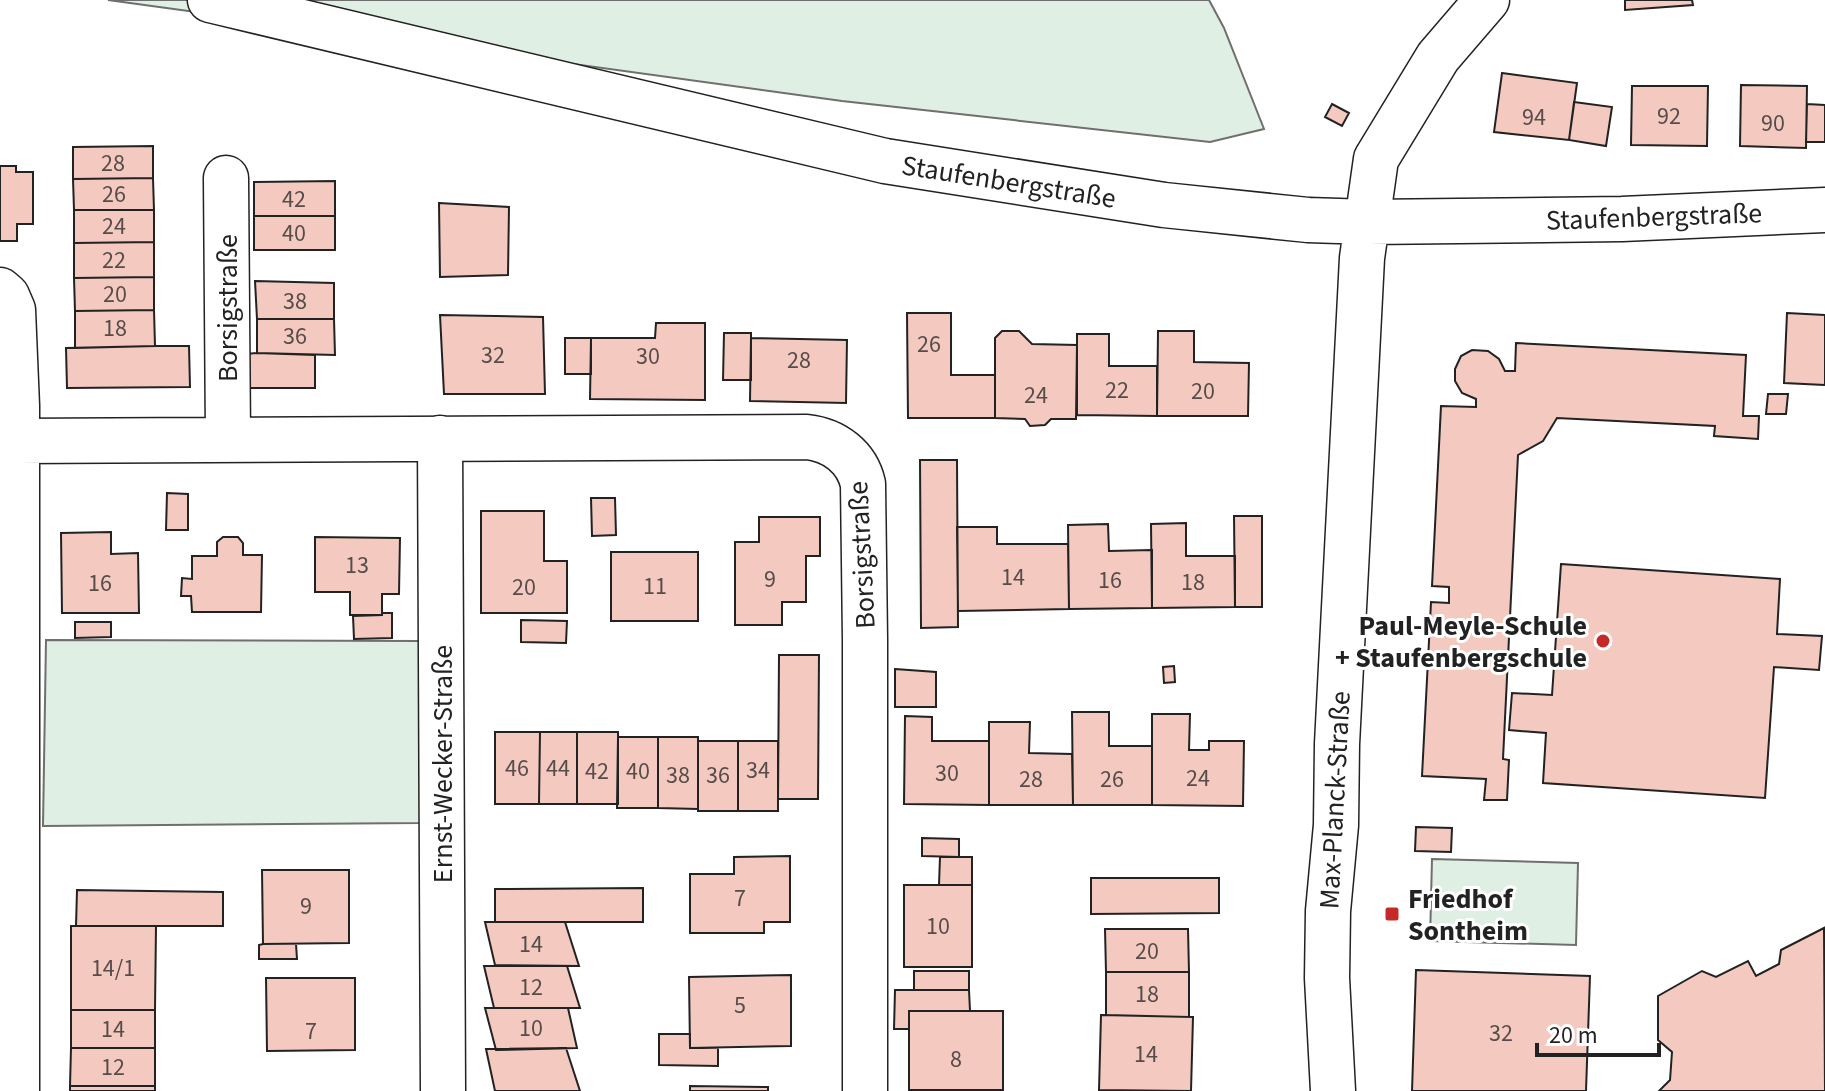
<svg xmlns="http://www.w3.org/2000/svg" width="1825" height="1091" viewBox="0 0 1825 1091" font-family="'Source Sans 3',sans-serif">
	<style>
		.green { fill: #e0efe3; stroke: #6f6f6f; stroke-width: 2 }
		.building { fill: #f3c9c0; stroke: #222; stroke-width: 2 }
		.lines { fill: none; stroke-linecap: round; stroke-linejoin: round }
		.minor-casing { stroke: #222; stroke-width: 47 }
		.minor { stroke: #fff; stroke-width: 44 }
		.poi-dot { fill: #c62828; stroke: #fff; stroke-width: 3 }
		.labels { text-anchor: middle; stroke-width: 6; stroke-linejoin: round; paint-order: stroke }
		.number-label { font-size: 24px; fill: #564c4a }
		.street-label { font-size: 28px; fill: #222; stroke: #fff }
		.poi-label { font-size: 28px; font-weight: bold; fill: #222; stroke: #fff; text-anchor: end }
	</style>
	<rect width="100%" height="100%" fill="#fff"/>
	<path class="green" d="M 108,0 L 1209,0 L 1224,28 L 1264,129 L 1210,142 L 842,101 Z
		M 46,640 L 420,641 L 420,823 L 43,826 Z
		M 1432,859 L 1578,863 L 1576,945 L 1430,941 Z"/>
	<path class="building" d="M 1625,0 L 1692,0 L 1693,5 L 1625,10 Z
		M 1502,73 L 1577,83 L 1569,140 L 1494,132 Z
		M 1741,85 L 1807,86 L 1806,148 L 1740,146 Z
		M 1632,86 L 1708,86 L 1707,146 L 1631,145 Z
		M 1574,102 L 1612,107 L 1606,146 L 1569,140 Z
		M 1332,104 L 1349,113 L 1342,126 L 1325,117 Z
		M 1807,104 L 1825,105 L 1825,142 L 1806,142 Z
		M 153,146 L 153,178 L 73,179 L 73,147 Z
		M 0,166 L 16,166 L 16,172 L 33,172 L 33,224 L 17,224 L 17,241 L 0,241 Z
		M 153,178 L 154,210 L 74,210 L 73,179 Z
		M 335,181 L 335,216 L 254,216 L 254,182 Z
		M 439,203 L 509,207 L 508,275 L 440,277 Z
		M 74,210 L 154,210 L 154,242 L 74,243 Z
		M 254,216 L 335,216 L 335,250 L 254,250 Z
		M 154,242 L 154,277 L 74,278 L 74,243 Z
		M 154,277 L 154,310 L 75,311 L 74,278 Z
		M 255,281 L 334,283 L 334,319 L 257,319 Z
		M 154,310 L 155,346 L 75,348 L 75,311 Z
		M 907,313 L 951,313 L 951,375 L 995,375 L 995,418 L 908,418 Z
		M 1787,313 L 1825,315 L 1825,385 L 1784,383 Z
		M 440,315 L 543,317 L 545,394 L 444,394 Z
		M 257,319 L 334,319 L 335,355 L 257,353 Z
		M 656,323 L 705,323 L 705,400 L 590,399 L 591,338 L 655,338 Z
		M 1002,331 L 1019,331 L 1032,344 L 1077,345 L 1076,419 L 1051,419 L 1045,425 L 1030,426 L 1025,419 L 995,418 L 995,338 Z
		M 1158,331 L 1194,331 L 1194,362 L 1249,363 L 1248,416 L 1157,416 Z
		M 724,333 L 751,333 L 751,380 L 723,380 Z
		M 1077,334 L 1109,334 L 1109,366 L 1157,366 L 1157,416 L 1077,415 Z
		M 565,338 L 591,338 L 591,374 L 565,374 Z
		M 751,338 L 847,340 L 846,403 L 750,401 Z
		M 1516,343 L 1746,355 L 1743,416 L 1759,416 L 1758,439 L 1714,436 L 1715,426 L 1557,418 L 1543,441 L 1518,455 L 1503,759 L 1509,760 L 1507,800 L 1484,800 L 1486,779 L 1422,776 L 1431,602 L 1449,603 L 1449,587 L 1432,586 L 1441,406 L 1476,407 L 1476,399 L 1462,393 L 1455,381 L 1455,369 L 1461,356 L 1472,350 L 1488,351 L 1499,359 L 1505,371 L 1515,371 Z
		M 155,346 L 189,346 L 190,387 L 67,388 L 66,348 Z
		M 257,353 L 315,355 L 315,388 L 237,388 L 237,355 Z
		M 1768,394 L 1788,394 L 1786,414 L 1766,414 Z
		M 920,460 L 957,460 L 958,627 L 921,628 Z
		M 167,493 L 188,494 L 188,530 L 166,530 Z
		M 591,498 L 615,498 L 616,535 L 592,536 Z
		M 481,511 L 544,511 L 544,561 L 567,561 L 567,613 L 481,613 Z
		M 1234,516 L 1262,516 L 1262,607 L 1235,607 Z
		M 759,517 L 820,517 L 820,556 L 806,556 L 806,602 L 782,602 L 782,625 L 735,625 L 735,542 L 759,542 Z
		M 1186,523 L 1186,556 L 1235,556 L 1235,607 L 1152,608 L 1151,524 Z
		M 1108,524 L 1109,551 L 1152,550 L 1152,608 L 1069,609 L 1068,525 Z
		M 957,527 L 997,527 L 997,544 L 1068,544 L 1069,609 L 958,611 Z
		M 111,532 L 111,554 L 138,553 L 139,613 L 62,613 L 61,533 Z
		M 223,537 L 238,537 L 243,543 L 243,555 L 262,555 L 261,612 L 192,612 L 191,596 L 181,596 L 182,578 L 192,579 L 192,556 L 217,556 L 217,542 Z
		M 315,537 L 400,538 L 399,594 L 382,594 L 382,615 L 350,615 L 350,592 L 315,592 Z
		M 611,552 L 698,552 L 698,621 L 611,621 Z
		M 1561,564 L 1780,579 L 1777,634 L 1822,636 L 1819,670 L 1774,667 L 1765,798 L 1543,783 L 1546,733 L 1509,730 L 1512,693 L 1552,695 Z
		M 382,613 L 392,613 L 392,638 L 354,639 L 353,616 L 382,615 Z
		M 521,620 L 567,621 L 566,643 L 521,642 Z
		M 75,622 L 111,622 L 111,637 L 75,638 Z
		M 779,655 L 819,655 L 818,799 L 778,799 Z
		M 1174,666 L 1175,682 L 1164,683 L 1163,667 Z
		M 895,669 L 936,672 L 936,707 L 895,707 Z
		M 1072,712 L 1109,712 L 1109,746 L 1152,746 L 1152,805 L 1073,805 Z
		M 1152,714 L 1190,714 L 1189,750 L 1209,750 L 1209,741 L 1244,741 L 1243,806 L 1152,805 Z
		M 905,716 L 932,717 L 932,741 L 989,741 L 989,805 L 904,804 Z
		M 989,722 L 1030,722 L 1029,753 L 1072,754 L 1073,805 L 989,805 Z
		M 495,732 L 540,732 L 539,804 L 495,804 Z
		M 540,732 L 577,732 L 577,804 L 539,804 Z
		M 577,732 L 618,732 L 618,804 L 577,804 Z
		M 618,737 L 658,737 L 658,808 L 617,808 Z
		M 658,737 L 698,737 L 698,809 L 658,808 Z
		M 698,741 L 738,741 L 738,811 L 698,811 Z
		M 738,741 L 778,741 L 778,811 L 738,811 Z
		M 1416,827 L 1452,828 L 1451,852 L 1415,851 Z
		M 922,838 L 959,839 L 959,857 L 922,856 Z
		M 790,856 L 790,922 L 764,922 L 764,933 L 690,933 L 690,874 L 734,874 L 734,857 Z
		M 940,857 L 972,857 L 972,885 L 939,885 Z
		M 262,870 L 349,870 L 349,943 L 263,944 Z
		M 1091,878 L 1219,878 L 1219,913 L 1091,914 Z
		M 904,885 L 972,885 L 972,967 L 904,967 Z
		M 643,888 L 643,922 L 495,922 L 495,889 Z
		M 77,890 L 223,892 L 223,926 L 76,926 Z
		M 485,922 L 565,922 L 579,966 L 495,965 Z
		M 71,926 L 156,926 L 155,1010 L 71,1010 Z
		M 1824,928 L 1825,1091 L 1659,1091 L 1670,1080 L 1672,1052 L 1658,1040 L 1658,996 L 1702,971 L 1716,977 L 1748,961 L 1756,976 L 1779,964 L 1781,950 Z
		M 1105,929 L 1188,929 L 1189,972 L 1106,972 Z
		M 263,944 L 296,944 L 297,959 L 259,959 L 259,945 Z
		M 484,966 L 567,966 L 580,1008 L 494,1008 Z
		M 1416,970 L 1590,976 L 1586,1091 L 1412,1091 Z
		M 914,971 L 969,971 L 969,990 L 914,990 Z
		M 1106,972 L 1189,972 L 1189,1017 L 1106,1015 Z
		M 791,975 L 791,1046 L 690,1048 L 689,977 Z
		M 266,978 L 355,978 L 355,1050 L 267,1051 Z
		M 895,990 L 969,990 L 970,1011 L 909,1011 L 909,1029 L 894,1029 Z
		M 485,1008 L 568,1008 L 577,1048 L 496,1050 Z
		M 71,1010 L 155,1010 L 155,1048 L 71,1048 Z
		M 909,1011 L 1003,1011 L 1003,1090 L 909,1090 Z
		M 1101,1015 L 1193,1017 L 1191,1091 L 1099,1090 Z
		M 659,1034 L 690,1034 L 690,1048 L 718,1048 L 718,1066 L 659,1065 Z
		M 71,1048 L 155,1048 L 155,1086 L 70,1086 Z
		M 566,1048 L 580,1091 L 495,1091 L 486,1049 Z
		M 70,1086 L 155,1086 L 155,1091 L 70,1091 Z
		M 690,1086 L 768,1087 L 768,1091 L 690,1091 Z"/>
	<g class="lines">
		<defs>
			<path id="minor" d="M 210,0 L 885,161 L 1164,205 L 1308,220 L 1369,222 L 1622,219 L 1825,210
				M 226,178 L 228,439
				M 0,290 L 7,296 L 13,310 L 17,406 L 17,1091
				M 440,438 L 443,1091
				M 17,441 L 807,437 C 834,440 857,457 863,484 L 865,640 L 865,1091
				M 1333,1091 L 1327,978 L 1328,911 L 1336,825 L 1337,744 L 1362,258 L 1376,159 L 1438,57 L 1487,0"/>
		</defs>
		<use href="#minor" class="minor-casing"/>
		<use href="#minor" class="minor"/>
	</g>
	<g class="poi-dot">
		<circle cx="1603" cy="641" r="8"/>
		<rect x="1384" y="906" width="16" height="16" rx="4"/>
	</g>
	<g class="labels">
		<g class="number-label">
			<text x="1669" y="124">92</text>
			<text x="1534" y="125">94</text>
			<text x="1773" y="131">90</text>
			<text x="113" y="171">28</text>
			<text x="114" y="202">26</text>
			<text x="294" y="207">42</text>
			<text x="114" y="234">24</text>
			<text x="294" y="241">40</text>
			<text x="114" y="268">22</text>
			<text x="115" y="302">20</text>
			<text x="295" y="309">38</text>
			<text x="115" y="336">18</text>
			<text x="295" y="344">36</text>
			<text x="929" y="352">26</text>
			<text x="493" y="363">32</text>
			<text x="648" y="364">30</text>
			<text x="799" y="368">28</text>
			<text x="1117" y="398">22</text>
			<text x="1203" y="399">20</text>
			<text x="1036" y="403">24</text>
			<text x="357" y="573">13</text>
			<text x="1013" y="585">14</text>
			<text x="770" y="587">9</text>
			<text x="1110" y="588">16</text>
			<text x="1193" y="590">18</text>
			<text x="100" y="591">16</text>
			<text x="655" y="594">11</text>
			<text x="524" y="595">20</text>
			<text x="517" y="776">46</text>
			<text x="558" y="776">44</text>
			<text x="758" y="778">34</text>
			<text x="597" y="779">42</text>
			<text x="638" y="779">40</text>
			<text x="947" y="781">30</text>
			<text x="678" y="783">38</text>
			<text x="718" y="783">36</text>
			<text x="1198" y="786">24</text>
			<text x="1031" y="787">28</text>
			<text x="1112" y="787">26</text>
			<text x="740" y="906">7</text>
			<text x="306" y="914">9</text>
			<text x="938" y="934">10</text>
			<text x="531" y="952">14</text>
			<text x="1147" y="959">20</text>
			<text x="113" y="976">14/1</text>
			<text x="531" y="995">12</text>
			<text x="1147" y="1002">18</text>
			<text x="740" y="1013">5</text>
			<text x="531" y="1036">10</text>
			<text x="113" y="1037">14</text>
			<text x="311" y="1039">7</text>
			<text x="1501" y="1041">32</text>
			<text x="1146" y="1062">14</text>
			<text x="956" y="1067">8</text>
			<text x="113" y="1075">12</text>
		</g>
		<g class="street-label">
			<text transform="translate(1009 181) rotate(9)" y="10">Staufenbergstraße</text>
			<text transform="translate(1654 216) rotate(-2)" y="10">Staufenbergstraße</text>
			<text transform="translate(227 308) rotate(-90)" y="10">Borsigstraße</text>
			<text transform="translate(861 555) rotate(-93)" y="10">Borsigstraße</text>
			<text transform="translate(442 764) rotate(-90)" y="10">Ernst-Wecker-Straße</text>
			<text transform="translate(1334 800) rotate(-87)" y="10">Max-Planck-Straße</text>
		</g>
		<g class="poi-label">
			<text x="1587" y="635">Paul-Meyle-Schule<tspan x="1587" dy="32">+ Staufenbergschule</tspan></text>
			<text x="1408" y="908" text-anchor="start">Friedhof<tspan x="1408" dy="32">Sontheim</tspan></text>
		</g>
	</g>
	<path d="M1537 1043v12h122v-12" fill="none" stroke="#222222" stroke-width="4"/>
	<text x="1549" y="1043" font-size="24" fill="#222222" stroke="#ffffff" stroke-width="6" paint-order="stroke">20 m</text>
</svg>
